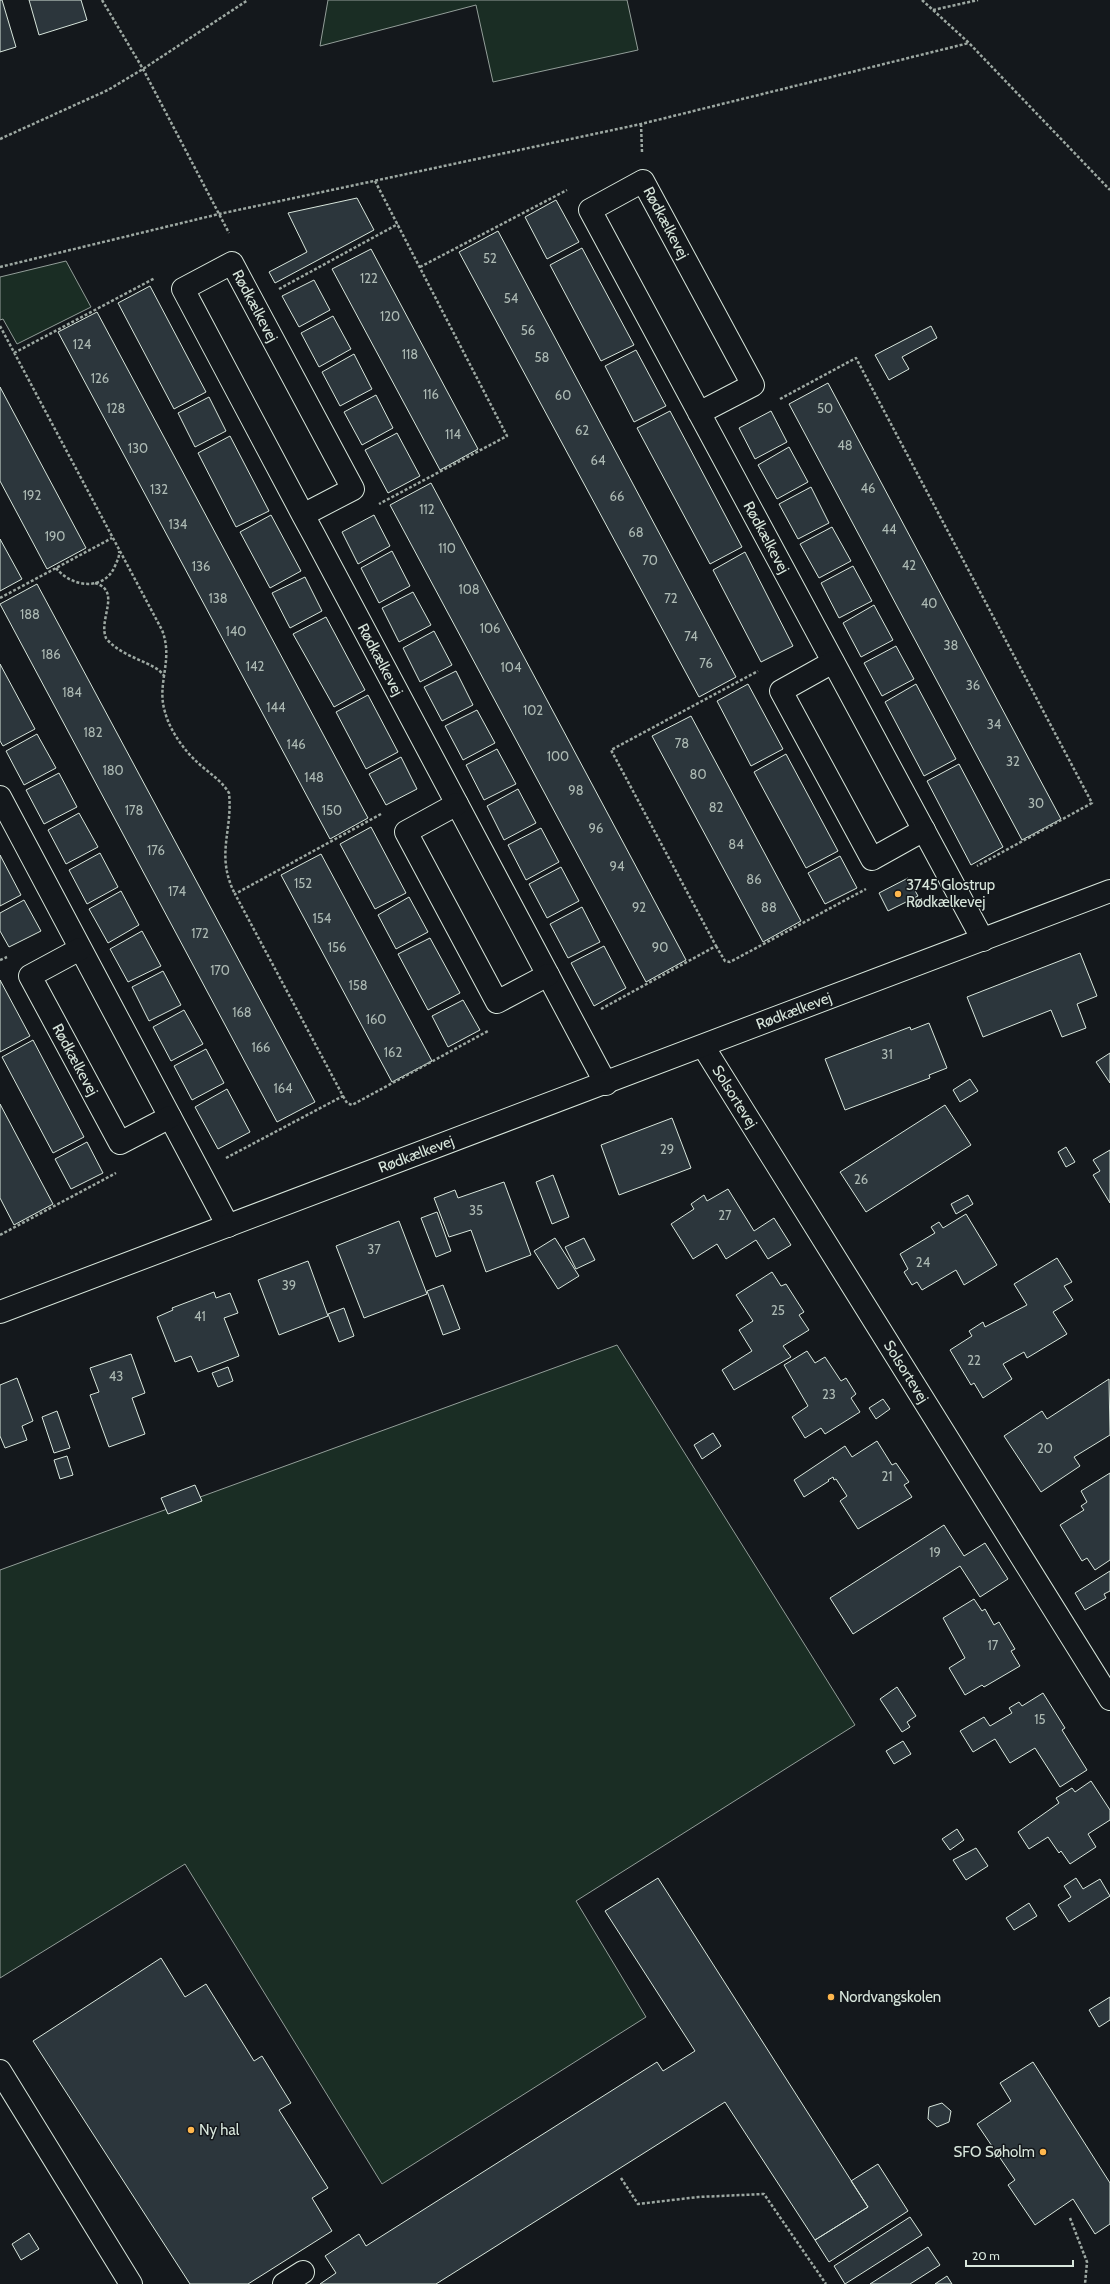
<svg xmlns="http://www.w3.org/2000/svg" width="1110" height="2284" viewBox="0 0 1110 2284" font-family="Cabin,sans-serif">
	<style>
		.green { fill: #1a2d24; stroke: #939e99 }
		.building { fill: #2c363c; stroke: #d8e6dc }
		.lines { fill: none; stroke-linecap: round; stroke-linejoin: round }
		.minor-casing { stroke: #d8e6dc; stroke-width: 24 }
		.path { stroke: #9da8a2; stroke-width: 2.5; stroke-dasharray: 3 2; stroke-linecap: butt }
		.minor { stroke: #14181c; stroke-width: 22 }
		.poi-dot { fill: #ffb74d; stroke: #14181c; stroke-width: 1.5 }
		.labels { text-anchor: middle; stroke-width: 3; stroke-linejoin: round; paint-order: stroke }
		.number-label { font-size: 13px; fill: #adbab4 }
		.street-label { font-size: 15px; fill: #d8e6dc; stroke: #14181c }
		.poi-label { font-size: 15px; fill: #d8e6dc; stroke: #14181c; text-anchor: start }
	</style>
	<rect width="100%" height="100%" fill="#14181c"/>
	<path class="green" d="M 328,0 L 627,0 L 638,50 L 493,82 L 476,5 L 320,46 Z
		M 66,261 L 91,307 L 17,344 L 3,319 L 0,320 L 0,277 Z
		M 617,1345 L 855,1725 L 576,1901 L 646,2017 L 382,2184 L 185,1864 L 0,1978 L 0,1570 Z"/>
	<path class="building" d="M 0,0 L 2,0 L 16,47 L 0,52 Z
		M 29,0 L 81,0 L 87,20 L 39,35 Z
		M 357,198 L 374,230 L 275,283 L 269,272 L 307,252 L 288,213 Z
		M 556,200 L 579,242 L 547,259 L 525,217 Z
		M 498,231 L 736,677 L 699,697 L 459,252 Z
		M 582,248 L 634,345 L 601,361 L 550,265 Z
		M 371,249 L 478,449 L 440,470 L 332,269 Z
		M 314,280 L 330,310 L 299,327 L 282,296 Z
		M 150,286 L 206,392 L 174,409 L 118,303 Z
		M 97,312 L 368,818 L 330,839 L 58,332 Z
		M 333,316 L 351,349 L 319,367 L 301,333 Z
		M 931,326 L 937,338 L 902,357 L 909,369 L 889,380 L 875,355 Z
		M 636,350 L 666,406 L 634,422 L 605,366 Z
		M 354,354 L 372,389 L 340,406 L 322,372 Z
		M 828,383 L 1061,819 L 1022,840 L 789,404 Z
		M 0,387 L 86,548 L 47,569 L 0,481 Z
		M 376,395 L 393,428 L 362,445 L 344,412 Z
		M 209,397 L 226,431 L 195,447 L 178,413 Z
		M 670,411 L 742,547 L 710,564 L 637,428 Z
		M 771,411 L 787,442 L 755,459 L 739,428 Z
		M 397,433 L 420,476 L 388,493 L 365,450 Z
		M 230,436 L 269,511 L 236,527 L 198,453 Z
		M 789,447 L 808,482 L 777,499 L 758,465 Z
		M 431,483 L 686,960 L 646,982 L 390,505 Z
		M 811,487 L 829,523 L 798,539 L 779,504 Z
		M 271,515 L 301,571 L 270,588 L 240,532 Z
		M 374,515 L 390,546 L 358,564 L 342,532 Z
		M 832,527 L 851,561 L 819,578 L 800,544 Z
		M 0,539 L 22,579 L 0,591 Z
		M 392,551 L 410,586 L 379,603 L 361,568 Z
		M 745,552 L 793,646 L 761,662 L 713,570 Z
		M 853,566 L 872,601 L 839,618 L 821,583 Z
		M 305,577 L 322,611 L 290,628 L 272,593 Z
		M 37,584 L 315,1102 L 277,1122 L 0,604 Z
		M 413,592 L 431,625 L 399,642 L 382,608 Z
		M 874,605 L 893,640 L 861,657 L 843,623 Z
		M 326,617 L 365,690 L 334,707 L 293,634 Z
		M 434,631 L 452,665 L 420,682 L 403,648 Z
		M 896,646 L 914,679 L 882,696 L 864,663 Z
		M 0,664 L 35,729 L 3,746 L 0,741 Z
		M 456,671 L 473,705 L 442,721 L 424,687 Z
		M 748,684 L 783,749 L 751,766 L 717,701 Z
		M 916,684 L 956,759 L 924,776 L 885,702 Z
		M 368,695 L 398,752 L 366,769 L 336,712 Z
		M 477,710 L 495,743 L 463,760 L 445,726 Z
		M 691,716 L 801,921 L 763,942 L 652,736 Z
		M 37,734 L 56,768 L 24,785 L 6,751 Z
		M 497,749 L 516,784 L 484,800 L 466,765 Z
		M 786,754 L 838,851 L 806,868 L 754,772 Z
		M 401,757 L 417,789 L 386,805 L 369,774 Z
		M 959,764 L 1003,847 L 971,865 L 927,781 Z
		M 59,773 L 77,807 L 44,824 L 26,790 Z
		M 518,789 L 536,823 L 504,840 L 487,806 Z
		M 79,813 L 98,847 L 66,864 L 48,830 Z
		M 371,827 L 406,893 L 375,909 L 340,844 Z
		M 541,828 L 559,862 L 526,880 L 508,845 Z
		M 100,853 L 118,887 L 87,904 L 69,870 Z
		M 321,854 L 432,1061 L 392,1082 L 281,875 Z
		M 0,855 L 21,895 L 0,906 Z
		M 840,856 L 857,888 L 825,904 L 808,873 Z
		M 561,867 L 579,901 L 547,918 L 529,884 Z
		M 908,878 L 918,896 L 888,911 L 879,893 Z
		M 121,891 L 139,925 L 108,943 L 89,909 Z
		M 409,897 L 428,932 L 396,949 L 378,915 Z
		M 24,900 L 41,931 L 9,947 L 0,931 L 0,913 Z
		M 582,907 L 600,942 L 568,958 L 550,924 Z
		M 142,931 L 161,966 L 128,982 L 110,949 Z
		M 430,938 L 460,993 L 428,1010 L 398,954 Z
		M 604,946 L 626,988 L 594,1006 L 571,963 Z
		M 1080,953 L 1097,996 L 1077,1004 L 1086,1028 L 1062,1037 L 1051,1010 L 983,1037 L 967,997 Z
		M 163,971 L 181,1005 L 149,1021 L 132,987 Z
		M 0,980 L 30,1036 L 0,1052 Z
		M 463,1000 L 480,1030 L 448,1047 L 432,1016 Z
		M 184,1010 L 203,1044 L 171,1061 L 153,1027 Z
		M 929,1023 L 947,1068 L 929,1075 L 930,1078 L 845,1110 L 825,1059 L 910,1027 L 911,1030 Z
		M 33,1040 L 84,1137 L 53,1153 L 2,1057 Z
		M 206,1049 L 224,1083 L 192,1100 L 174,1066 Z
		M 1110,1053 L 1110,1083 L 1096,1062 Z
		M 970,1079 L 978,1091 L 960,1102 L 953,1090 Z
		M 227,1089 L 250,1132 L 218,1149 L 195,1107 Z
		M 0,1104 L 53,1204 L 14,1225 L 0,1198 Z
		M 945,1105 L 971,1145 L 866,1212 L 840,1172 Z
		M 672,1118 L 691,1168 L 619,1195 L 601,1145 Z
		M 87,1142 L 103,1173 L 71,1189 L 55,1159 Z
		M 1066,1147 L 1075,1162 L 1066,1167 L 1058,1152 Z
		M 1110,1150 L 1110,1203 L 1093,1175 L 1100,1171 L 1093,1160 Z
		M 553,1175 L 569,1217 L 552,1224 L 536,1182 Z
		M 504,1182 L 531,1255 L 486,1272 L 471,1230 L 449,1237 L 434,1198 L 455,1190 L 458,1198 Z
		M 728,1189 L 754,1231 L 774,1218 L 791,1245 L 768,1259 L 756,1240 L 726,1259 L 717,1244 L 693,1259 L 671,1224 L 694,1209 L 691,1204 L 704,1195 L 707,1201 Z
		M 968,1195 L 973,1204 L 956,1214 L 951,1204 Z
		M 437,1212 L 451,1251 L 436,1257 L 421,1218 Z
		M 966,1214 L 997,1265 L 964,1285 L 956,1270 L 922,1290 L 917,1282 L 912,1285 L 904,1272 L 908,1269 L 900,1254 L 935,1233 L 931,1227 L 939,1222 L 943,1228 Z
		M 399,1221 L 427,1294 L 364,1318 L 336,1246 Z
		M 555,1238 L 579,1276 L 558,1289 L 534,1251 Z
		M 584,1238 L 595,1260 L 576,1269 L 565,1247 Z
		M 1057,1258 L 1072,1282 L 1064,1286 L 1073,1300 L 1053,1312 L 1067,1334 L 1027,1358 L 1024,1352 L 1003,1364 L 1012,1379 L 983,1398 L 974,1383 L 971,1385 L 950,1350 L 972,1336 L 969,1331 L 983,1322 L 985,1327 L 1027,1305 L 1014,1284 Z
		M 308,1261 L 328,1316 L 279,1335 L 258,1280 Z
		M 772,1272 L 781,1286 L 786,1284 L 804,1312 L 799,1315 L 809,1330 L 783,1346 L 791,1357 L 734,1390 L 722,1370 L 752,1351 L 739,1330 L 753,1321 L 736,1295 Z
		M 443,1285 L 460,1329 L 443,1335 L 427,1291 Z
		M 214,1292 L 216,1298 L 230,1293 L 238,1313 L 224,1318 L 239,1356 L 198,1372 L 191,1356 L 175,1362 L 157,1317 L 173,1310 L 172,1308 Z
		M 344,1308 L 354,1336 L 339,1342 L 328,1314 Z
		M 807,1351 L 815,1363 L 825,1357 L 841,1381 L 846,1378 L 856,1394 L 851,1398 L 860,1412 L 825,1434 L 821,1428 L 805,1438 L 792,1417 L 808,1406 L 784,1365 Z
		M 131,1354 L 145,1393 L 132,1398 L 145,1434 L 109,1447 L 90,1395 L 99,1392 L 90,1368 Z
		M 228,1367 L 233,1381 L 218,1387 L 212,1373 Z
		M 17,1378 L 33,1421 L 22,1426 L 27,1440 L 5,1448 L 0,1436 L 0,1385 Z
		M 1109,1379 L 1110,1435 L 1074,1457 L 1080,1466 L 1041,1492 L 1004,1436 L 1042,1411 L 1047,1419 Z
		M 883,1399 L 890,1409 L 876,1419 L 869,1408 Z
		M 57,1411 L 70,1448 L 54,1453 L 42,1417 Z
		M 713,1433 L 721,1446 L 702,1459 L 694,1445 Z
		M 877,1441 L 892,1465 L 896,1463 L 909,1482 L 904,1485 L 912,1497 L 858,1529 L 840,1501 L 847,1496 L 836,1479 L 834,1480 L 833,1477 L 828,1480 L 829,1481 L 804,1497 L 794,1480 L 845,1446 L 852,1457 Z
		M 67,1456 L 73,1475 L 60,1479 L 54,1460 Z
		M 1110,1473 L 1110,1560 L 1095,1570 L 1087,1558 L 1082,1561 L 1060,1525 L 1084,1510 L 1081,1506 L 1087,1502 L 1081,1491 Z
		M 195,1485 L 202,1501 L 168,1514 L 161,1498 Z
		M 944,1525 L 964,1556 L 985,1543 L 1008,1579 L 980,1597 L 960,1566 L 853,1634 L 830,1598 Z
		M 1110,1571 L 1110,1591 L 1104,1594 L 1106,1598 L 1085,1610 L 1075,1593 Z
		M 974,1599 L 982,1611 L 985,1609 L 994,1625 L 999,1622 L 1015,1649 L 1011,1651 L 1020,1666 L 984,1687 L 982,1685 L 965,1695 L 949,1668 L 965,1658 L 943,1618 Z
		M 897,1687 L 916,1716 L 907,1722 L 910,1727 L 902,1732 L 880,1699 Z
		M 1043,1693 L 1065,1728 L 1062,1730 L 1087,1770 L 1060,1787 L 1035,1748 L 1010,1763 L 995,1739 L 973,1752 L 960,1731 L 984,1717 L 990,1726 L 1012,1713 L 1009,1708 L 1019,1702 L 1022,1706 Z
		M 903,1741 L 911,1754 L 894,1764 L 886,1751 Z
		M 1091,1781 L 1110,1810 L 1110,1820 L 1088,1834 L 1096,1847 L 1070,1864 L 1061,1851 L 1059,1853 L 1048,1837 L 1029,1849 L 1018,1832 L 1059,1803 L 1056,1798 L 1072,1788 L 1075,1792 Z
		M 957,1829 L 964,1840 L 950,1850 L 942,1839 Z
		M 976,1848 L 988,1866 L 966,1880 L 953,1860 Z
		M 658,1878 L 868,2207 L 815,2240 L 725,2102 L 436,2284 L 320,2284 L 336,2273 L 325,2256 L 359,2234 L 366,2246 L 657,2062 L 663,2071 L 695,2051 L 605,1911 Z
		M 1076,1878 L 1083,1889 L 1100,1879 L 1110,1896 L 1069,1922 L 1058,1905 L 1071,1897 L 1064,1886 Z
		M 1029,1903 L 1037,1916 L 1014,1930 L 1006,1918 Z
		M 161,1958 L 185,1997 L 206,1984 L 254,2061 L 262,2056 L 291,2103 L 279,2110 L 328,2188 L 312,2198 L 332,2231 L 248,2284 L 190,2284 L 33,2041 Z
		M 1110,1997 L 1110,2020 L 1099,2027 L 1089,2010 Z
		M 1033,2062 L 1110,2183 L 1110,2224 L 1095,2234 L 1073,2199 L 1035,2225 L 1008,2185 L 1015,2180 L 977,2124 L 1011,2101 L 1000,2083 Z
		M 942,2103 L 951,2111 L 949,2122 L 937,2127 L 928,2119 L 929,2107 Z
		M 878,2164 L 908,2211 L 829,2262 L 815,2240 L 868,2207 L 851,2181 Z
		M 910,2217 L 922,2235 L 845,2284 L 834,2266 Z
		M 29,2233 L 39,2249 L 21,2260 L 12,2244 Z
		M 928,2247 L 940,2265 L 910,2284 L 870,2284 Z
		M 947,2276 L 952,2284 L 935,2284 Z"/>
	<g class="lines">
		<defs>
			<g id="minor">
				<path id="s1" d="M 699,413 L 753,385 L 643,181 L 590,210 L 983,940"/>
				<path id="s2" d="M 303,515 L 353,489 L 232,263 L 183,289 L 303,515 L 315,537 L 548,975 C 567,1011 586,1047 606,1084"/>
				<path d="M 833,662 L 781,691 L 872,859 L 924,830"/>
				<path d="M 0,797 L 228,1226"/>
				<path d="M 457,804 L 406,832 L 497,1002 L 548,975"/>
				<path id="s3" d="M 80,949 L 30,976 L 120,1143 L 170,1117"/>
				<path id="s4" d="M 703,1046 L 1110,1699"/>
				<path id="s5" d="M 0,1312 L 1110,891"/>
				<path d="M 0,2071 L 131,2284"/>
				<path d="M 284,2284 L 303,2272"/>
			</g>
		</defs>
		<use href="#minor" class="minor-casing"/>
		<path class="path" d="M 102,0 L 143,69 L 229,233
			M 922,0 L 969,43 L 1110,190
			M 933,10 L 978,0
			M 641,124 L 642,152
			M 0,139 L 108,90 L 143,69 L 248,0
			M 375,181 L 507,436 L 379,504
			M 0,267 L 219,214 L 641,124 L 969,43
			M 420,267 L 567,190
			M 279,289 L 398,224
			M 0,326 L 162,630 C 174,661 156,683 165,712 C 170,731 184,750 198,763 C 209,773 222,781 229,793 C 233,831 215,855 235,894
			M 14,353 L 155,278
			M 780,399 L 856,358 L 1092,803 L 977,866
			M 56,568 C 71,587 104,592 115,566 C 117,561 120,556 119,551
			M 95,583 C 122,591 98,619 106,638 C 121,658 156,662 164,676
			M 0,598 L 112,538
			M 716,946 L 725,961 L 730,962 L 866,889
			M 0,960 L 7,957
			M 601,1009 L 716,946 L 611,750 L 758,671
			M 343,1096 L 347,1103 L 352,1105 L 488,1031
			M 226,1158 L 343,1096 L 235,894 L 381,814
			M 0,1235 L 116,1173
			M 621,2178 L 638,2204 L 698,2197 L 764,2194 L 826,2284
			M 1070,2218 L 1087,2262 L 1085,2284"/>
		<use href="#minor" class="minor"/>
	</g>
	<g class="poi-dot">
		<circle cx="898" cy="894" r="4"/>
		<circle cx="831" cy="1997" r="4"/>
		<circle cx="191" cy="2130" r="4"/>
		<circle cx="1043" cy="2152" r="4"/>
	</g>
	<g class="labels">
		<g class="number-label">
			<text x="490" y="263">52</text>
			<text x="369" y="283">122</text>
			<text x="511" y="303">54</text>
			<text x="390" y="321">120</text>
			<text x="528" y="335">56</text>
			<text x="82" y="349">124</text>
			<text x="410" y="359">118</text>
			<text x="542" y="362">58</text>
			<text x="100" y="383">126</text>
			<text x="431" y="399">116</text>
			<text x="563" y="400">60</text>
			<text x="116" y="413">128</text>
			<text x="825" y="413">50</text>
			<text x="582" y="435">62</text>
			<text x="453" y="439">114</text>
			<text x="845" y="450">48</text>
			<text x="138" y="453">130</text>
			<text x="598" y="465">64</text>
			<text x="868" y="493">46</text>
			<text x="159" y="494">132</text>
			<text x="32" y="500">192</text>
			<text x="617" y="501">66</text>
			<text x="427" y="514">112</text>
			<text x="178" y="529">134</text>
			<text x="889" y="534">44</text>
			<text x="636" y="537">68</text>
			<text x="55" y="541">190</text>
			<text x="447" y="553">110</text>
			<text x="650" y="565">70</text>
			<text x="909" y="570">42</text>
			<text x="201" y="571">136</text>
			<text x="469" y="594">108</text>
			<text x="218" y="603">138</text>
			<text x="671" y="603">72</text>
			<text x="929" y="608">40</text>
			<text x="30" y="619">188</text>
			<text x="490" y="633">106</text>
			<text x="236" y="636">140</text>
			<text x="691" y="641">74</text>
			<text x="951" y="650">38</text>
			<text x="51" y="659">186</text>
			<text x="706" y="668">76</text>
			<text x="255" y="671">142</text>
			<text x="511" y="672">104</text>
			<text x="973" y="690">36</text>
			<text x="72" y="697">184</text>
			<text x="276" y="712">144</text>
			<text x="533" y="715">102</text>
			<text x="994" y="729">34</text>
			<text x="93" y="737">182</text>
			<text x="682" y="748">78</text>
			<text x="296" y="749">146</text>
			<text x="558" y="761">100</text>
			<text x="1013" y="766">32</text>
			<text x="113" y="775">180</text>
			<text x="698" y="779">80</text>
			<text x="314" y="782">148</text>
			<text x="576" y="795">98</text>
			<text x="1036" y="808">30</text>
			<text x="716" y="812">82</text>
			<text x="134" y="815">178</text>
			<text x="332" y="815">150</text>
			<text x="596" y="833">96</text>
			<text x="736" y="849">84</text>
			<text x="156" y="855">176</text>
			<text x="617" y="871">94</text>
			<text x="754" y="884">86</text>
			<text x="303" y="888">152</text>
			<text x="177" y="896">174</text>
			<text x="639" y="912">92</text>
			<text x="769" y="912">88</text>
			<text x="322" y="923">154</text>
			<text x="200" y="938">172</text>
			<text x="337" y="952">156</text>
			<text x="660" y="952">90</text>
			<text x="220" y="975">170</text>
			<text x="358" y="990">158</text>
			<text x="242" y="1017">168</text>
			<text x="376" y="1024">160</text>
			<text x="261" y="1052">166</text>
			<text x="393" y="1057">162</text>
			<text x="887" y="1059">31</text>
			<text x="283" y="1093">164</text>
			<text x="667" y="1154">29</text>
			<text x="861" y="1184">26</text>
			<text x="476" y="1215">35</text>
			<text x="725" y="1220">27</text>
			<text x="374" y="1254">37</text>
			<text x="923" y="1267">24</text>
			<text x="289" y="1290">39</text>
			<text x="778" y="1315">25</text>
			<text x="200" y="1321">41</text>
			<text x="974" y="1365">22</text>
			<text x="116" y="1381">43</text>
			<text x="829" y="1399">23</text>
			<text x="1045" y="1453">20</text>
			<text x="887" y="1481">21</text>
			<text x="935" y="1557">19</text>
			<text x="993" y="1650">17</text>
			<text x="1040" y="1724">15</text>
		</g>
		<g class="street-label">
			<text transform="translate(666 223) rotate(62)" y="5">Rødkælkevej</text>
			<text transform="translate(255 306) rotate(62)" y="5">Rødkælkevej</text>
			<text dy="5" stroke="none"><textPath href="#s1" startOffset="725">Rødkælkevej</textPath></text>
			<text dy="5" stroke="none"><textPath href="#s2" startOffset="788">Rødkælkevej</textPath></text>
			<text dy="5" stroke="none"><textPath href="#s5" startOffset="849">Rødkælkevej</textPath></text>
			<text dy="5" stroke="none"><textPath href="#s3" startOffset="152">Rødkælkevej</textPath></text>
			<text dy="5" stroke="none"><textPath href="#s4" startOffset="60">Solsortevej</textPath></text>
			<text dy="5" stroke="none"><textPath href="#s5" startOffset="445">Rødkælkevej</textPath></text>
			<text dy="5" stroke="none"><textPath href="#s4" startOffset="384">Solsortevej</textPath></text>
		</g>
		<g class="poi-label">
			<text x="906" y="890">3745 Glostrup<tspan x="906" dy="17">Rødkælkevej</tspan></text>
			<text x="839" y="2002">Nordvangskolen</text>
			<text x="199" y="2135">Ny hal</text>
			<text x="1035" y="2157" text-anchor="end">SFO Søholm</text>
		</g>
	</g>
	<path d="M966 2260v6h107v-6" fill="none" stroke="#d8e6dc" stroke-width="2"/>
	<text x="972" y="2260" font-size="12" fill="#d8e6dc" stroke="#14181c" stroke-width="3" paint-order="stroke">20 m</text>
</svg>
